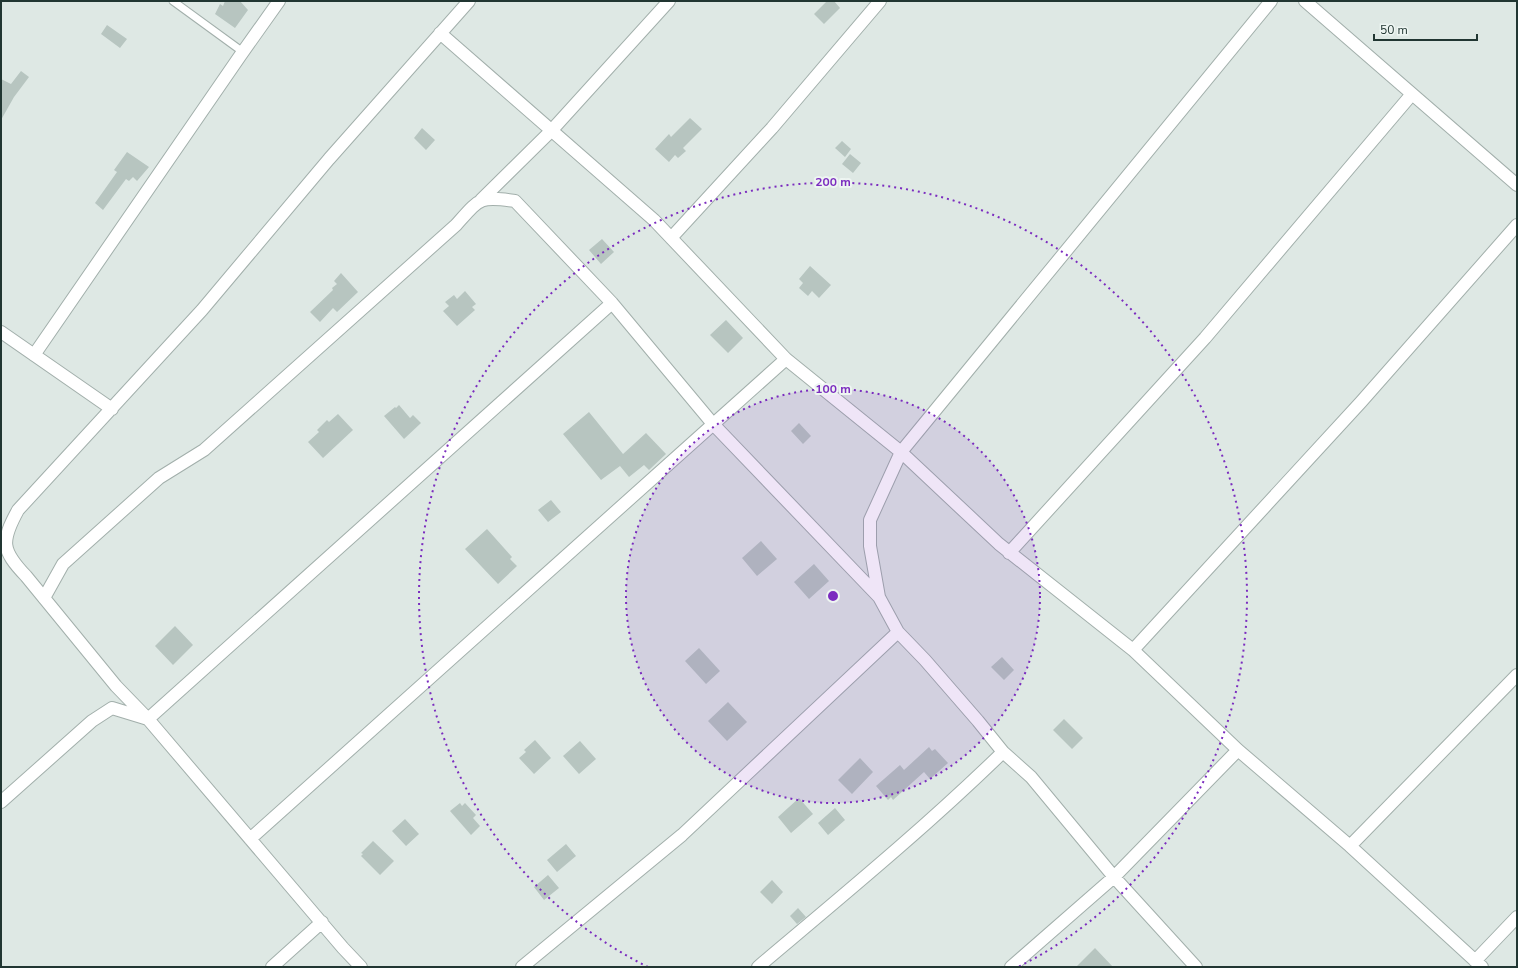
<svg xmlns="http://www.w3.org/2000/svg" width="1518" height="968" viewBox="0 0 1518 968" font-family="'Nunito Sans',sans-serif">
	<style>
		.building { fill: #b7c5c0 }
		.lines { fill: none; stroke-linecap: round; stroke-linejoin: round }
		.lane-casing { stroke: #a2afab; stroke-width: 9 }
		.street-casing { stroke: #a2afab; stroke-width: 14 }
		.lane { stroke: #fff; stroke-width: 7 }
		.street { stroke: #fff; stroke-width: 12 }
		.ring { fill: none; stroke: #7b2cbf; stroke-width: 2; stroke-dasharray: 2 4 }
		.centre { fill: #7b2cbf; stroke: #eef5f2; stroke-width: 2 }
		.ring-label { font-size: 12px; text-anchor: middle; font-weight: bold; fill: #7b2cbf; stroke: #eef5f2; stroke-width: 4; stroke-linejoin: round; paint-order: stroke }
	</style>
	<rect width="100%" height="100%" fill="#dee8e4"/>
	<path class="building" d="M 225,1 L 240,1 L 248,10 L 235,28 L 215,14 L 220,4 L 223,6 Z
		M 827,1 L 834,1 L 840,8 L 824,24 L 814,14 Z
		M 107,25 L 127,39 L 120,48 L 101,34 Z
		M 21,71 L 29,77 L 14,97 L 1,120 L 1,79 L 11,84 Z
		M 690,118 L 702,129 L 683,148 L 686,151 L 678,158 L 675,155 L 669,162 L 655,149 L 669,134 L 671,137 Z
		M 422,128 L 435,140 L 426,150 L 414,138 Z
		M 842,141 L 851,149 L 845,157 L 835,148 Z
		M 127,152 L 149,167 L 137,181 L 133,177 L 129,181 L 126,179 L 103,210 L 95,203 L 117,172 L 114,170 Z
		M 850,154 L 861,163 L 853,173 L 842,164 Z
		M 602,239 L 614,252 L 601,264 L 589,250 Z
		M 810,266 L 831,285 L 819,298 L 812,291 L 808,296 L 799,288 L 803,283 L 799,279 Z
		M 341,273 L 358,292 L 337,312 L 333,308 L 320,322 L 310,312 L 333,290 L 332,288 L 337,284 L 334,281 Z
		M 465,291 L 476,304 L 472,307 L 475,310 L 457,326 L 443,311 L 449,306 L 445,302 L 454,295 L 457,299 Z
		M 726,320 L 743,338 L 728,353 L 710,335 Z
		M 399,405 L 410,418 L 413,415 L 421,423 L 404,439 L 384,416 L 395,407 L 396,408 Z
		M 589,412 L 623,454 L 646,433 L 666,454 L 649,470 L 644,465 L 629,477 L 620,466 L 601,480 L 563,434 Z
		M 338,414 L 353,430 L 323,458 L 308,442 L 319,432 L 317,430 L 327,420 L 329,422 Z
		M 799,423 L 811,436 L 803,444 L 791,431 Z
		M 551,500 L 561,512 L 548,522 L 538,510 Z
		M 487,529 L 512,557 L 510,559 L 517,566 L 498,584 L 465,549 Z
		M 761,541 L 777,559 L 757,576 L 742,558 Z
		M 814,564 L 829,581 L 809,599 L 794,582 Z
		M 175,626 L 193,645 L 173,665 L 155,646 Z
		M 699,648 L 720,671 L 706,684 L 685,661 Z
		M 1002,657 L 1014,670 L 1004,680 L 991,667 Z
		M 728,702 L 747,722 L 727,741 L 708,721 Z
		M 1064,719 L 1083,738 L 1072,749 L 1053,730 Z
		M 535,740 L 551,758 L 534,774 L 519,758 L 526,752 L 524,750 Z
		M 580,741 L 596,759 L 579,774 L 563,756 Z
		M 929,747 L 932,751 L 935,749 L 948,763 L 930,779 L 924,772 L 893,800 L 891,797 L 888,800 L 876,786 L 900,765 L 904,770 Z
		M 860,758 L 873,772 L 852,794 L 838,780 Z
		M 799,798 L 813,814 L 791,833 L 778,817 Z
		M 460,803 L 462,806 L 465,803 L 476,815 L 473,818 L 480,826 L 471,835 L 450,811 Z
		M 835,808 L 845,820 L 828,835 L 818,823 Z
		M 405,819 L 419,834 L 406,846 L 392,831 Z
		M 373,841 L 394,861 L 380,875 L 361,856 L 363,854 L 361,853 Z
		M 566,844 L 576,856 L 557,872 L 547,860 Z
		M 548,875 L 559,888 L 544,900 L 534,887 Z
		M 772,880 L 783,892 L 772,904 L 760,892 Z
		M 798,908 L 806,917 L 797,924 L 790,916 Z
		M 1095,948 L 1113,967 L 1076,967 Z"/>
	<g class="lines">
		<defs>
			<path id="lane" d="M 173,1 L 243,52"/>
			<path id="street" d="M 1305,1 L 1517,185
				M 440,33 L 654,220 L 786,359 L 901,452 L 999,544 L 1133,650 L 1238,750 L 1350,846 L 1482,967
				M 481,200 L 551,131 L 669,1
				M 671,238 L 772,128 L 880,1
				M 1,332 L 112,409
				M 34,355 L 240,56 L 279,1
				M 1009,553 L 1205,338 L 1412,94
				M 44,598 L 63,564 L 159,478 L 204,450 L 456,225 C 480,198 479,196 515,201 L 612,303 L 713,424 L 879,597
				M 1133,650 L 1361,402 L 1517,225
				M 1003,752 L 1031,777 L 1114,877 L 1196,967
				M 1,802 L 92,721 L 112,708 L 148,719 L 612,303
				M 250,839 L 786,359
				M 1350,846 L 1517,675
				M 1475,961 L 1517,917
				M 272,967 L 322,922
				M 361,967 L 343,948 L 148,719 L 116,686 L 26,576 C 1,550 1,541 18,510 L 202,310 L 329,159 L 469,1
				M 522,967 L 682,835 L 898,632
				M 758,967 C 841,897 925,828 1003,752 L 978,721 L 925,660 L 898,632 L 879,597 L 870,546 L 870,520 L 901,452 L 1271,1
				M 1011,967 L 1114,877 L 1238,750"/>
		</defs>
		<use href="#lane" class="lane-casing"/>
		<use href="#street" class="street-casing"/>
		<use href="#lane" class="lane"/>
		<use href="#street" class="street"/>
	</g>
	<circle cx="833" cy="596" r="207" fill="#7b2cbf" fill-opacity=".12"/>
	<g class="ring">
		<circle cx="833" cy="596" r="207"/>
		<path d="M648 967A414 414 0 1 1 1018 967"/>
	</g>
	<circle cx="833" cy="596" r="6" class="centre"/>
	<g class="ring-label">
		<text x="833" y="186">200 m</text>
		<text x="833" y="393">100 m</text>
	</g>
	<rect width="1518" height="968" fill="none" stroke="#213632" stroke-width="4"/>
	<path d="M1374 34v6h103v-6" fill="none" stroke="#213632" stroke-width="2"/>
	<text x="1380" y="34" font-size="12" fill="#213632" stroke="#eef5f2" stroke-width="3" paint-order="stroke">50 m</text>
</svg>
